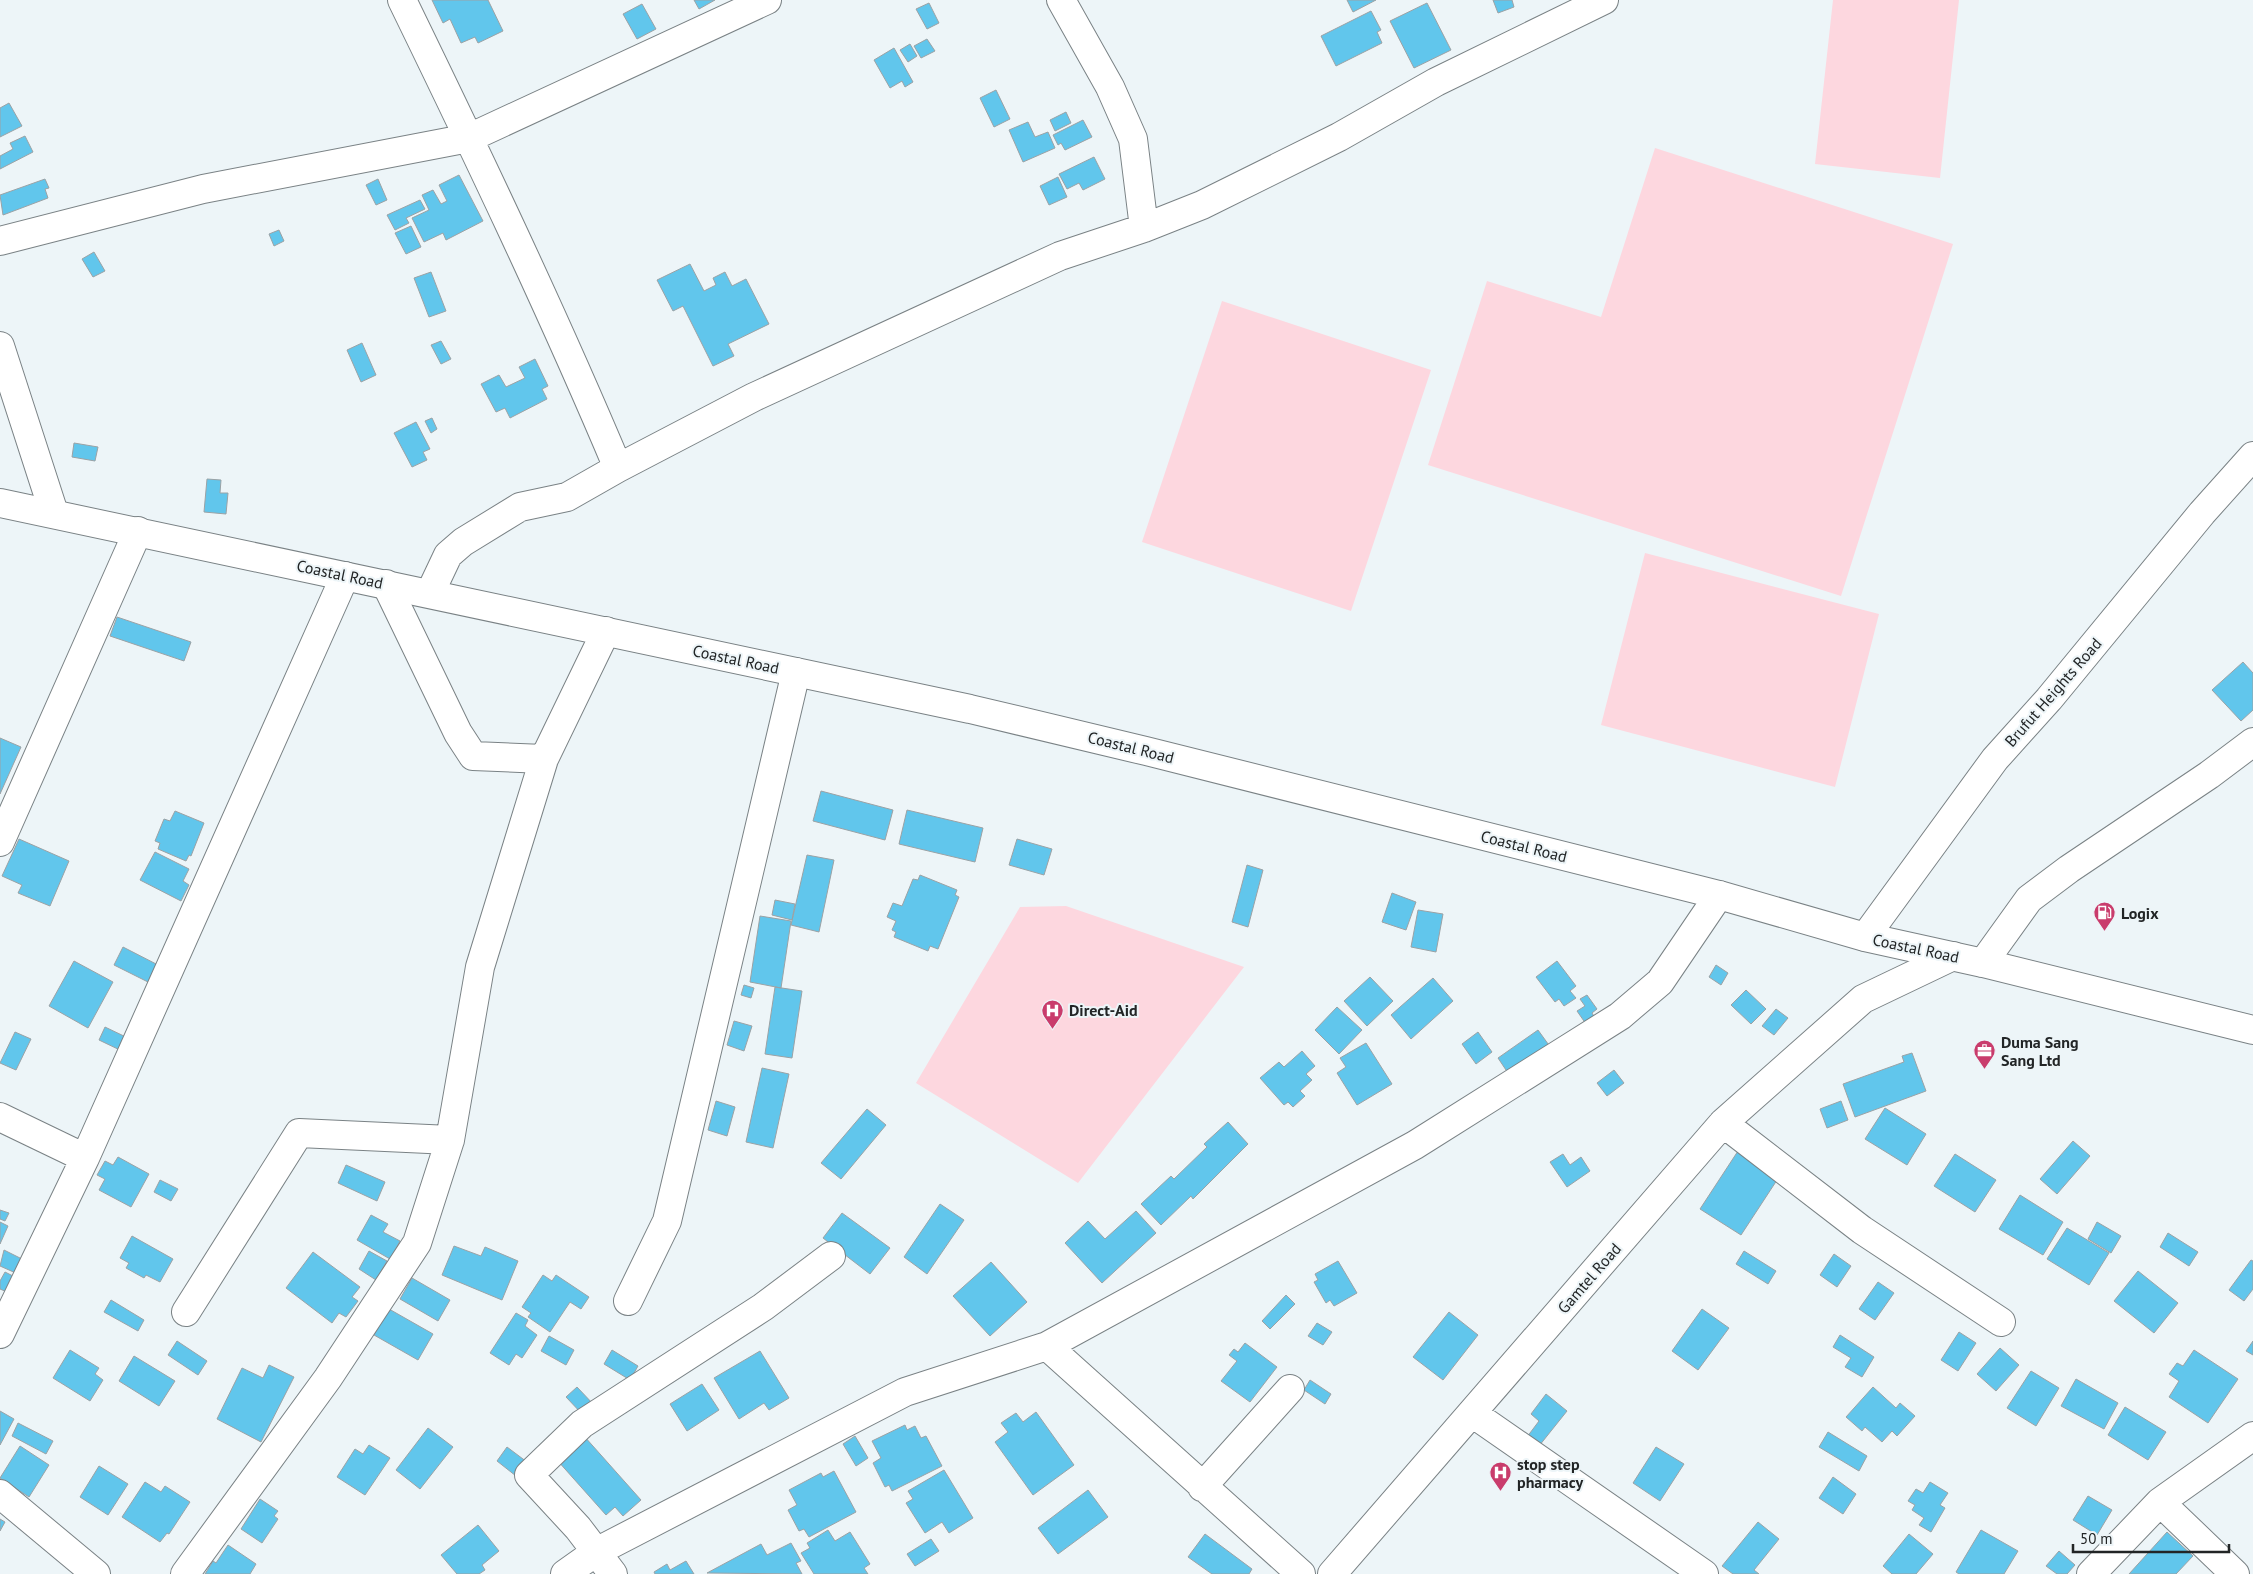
<svg xmlns="http://www.w3.org/2000/svg" width="2253" height="1574" viewBox="0 0 2253 1574" font-family="'PT Sans',sans-serif">
	<style>
		.green { fill: #fdd7df }
		.building { fill: #61c6ec; stroke: #9ba2a5 }
		.lines { fill: none; stroke-linecap: round; stroke-linejoin: round }
		.minor-casing { stroke: #7a8285; stroke-width: 30 }
		.major-casing { stroke: #7a8285; stroke-width: 30 }
		.minor { stroke: #fff; stroke-width: 28 }
		.major { stroke: #fff; stroke-width: 28 }
		.labels { text-anchor: middle; stroke-width: 4; stroke-linejoin: round; paint-order: stroke }
		.street-label { font-size: 16px; fill: #222526; stroke: #edf5f8 }
		.poi-label { font-size: 16px; font-weight: bold; fill: #222526; stroke: #edf5f8; text-anchor: start }
	</style>
	<rect width="100%" height="100%" fill="#edf5f8"/>
	<path class="green" d="M 1833,0 L 1959,0 L 1940,178 L 1815,164 Z
		M 1655,148 L 1953,244 L 1841,596 L 1428,465 L 1487,281 L 1601,317 Z
		M 1222,301 L 1431,370 L 1351,611 L 1142,542 Z
		M 1645,553 L 1879,614 L 1835,787 L 1601,725 Z
		M 1066,906 L 1244,967 L 1078,1183 L 916,1083 L 1020,907 Z"/>
	<path class="building" d="M 432,0 L 488,0 L 503,31 L 478,43 L 475,37 L 461,43 L 450,19 L 443,23 Z
		M 694,0 L 715,0 L 699,9 Z
		M 1347,0 L 1376,0 L 1353,12 Z
		M 1493,0 L 1512,0 L 1514,7 L 1498,13 Z
		M 929,3 L 939,23 L 927,29 L 916,9 Z
		M 1427,3 L 1451,50 L 1414,68 L 1390,21 Z
		M 642,4 L 656,29 L 637,39 L 623,14 Z
		M 1371,11 L 1381,30 L 1377,32 L 1382,43 L 1336,66 L 1321,36 Z
		M 927,39 L 935,51 L 921,58 L 914,46 Z
		M 910,44 L 917,56 L 908,62 L 900,50 Z
		M 894,48 L 913,82 L 905,87 L 902,81 L 890,88 L 874,60 Z
		M 996,90 L 1010,119 L 994,127 L 980,98 Z
		M 9,103 L 22,126 L 0,137 L 0,108 Z
		M 1066,112 L 1071,123 L 1055,131 L 1050,120 Z
		M 1083,120 L 1092,137 L 1065,150 L 1061,143 L 1058,145 L 1053,135 Z
		M 1028,122 L 1035,137 L 1048,132 L 1055,148 L 1023,162 L 1009,130 Z
		M 25,136 L 33,152 L 0,169 L 0,156 L 13,149 L 10,143 Z
		M 1094,157 L 1105,179 L 1083,190 L 1079,183 L 1067,189 L 1059,174 Z
		M 459,175 L 483,221 L 446,240 L 443,233 L 424,242 L 412,218 L 429,210 L 422,195 L 433,190 L 441,204 L 447,201 L 439,185 Z
		M 1058,177 L 1067,197 L 1049,205 L 1040,186 Z
		M 45,179 L 49,188 L 45,189 L 48,198 L 3,215 L 0,195 Z
		M 378,179 L 387,200 L 376,205 L 366,185 Z
		M 420,200 L 425,209 L 406,218 L 409,223 L 395,230 L 387,215 Z
		M 411,226 L 421,247 L 406,254 L 395,233 Z
		M 279,230 L 284,241 L 274,246 L 269,234 Z
		M 94,252 L 105,271 L 93,277 L 82,259 Z
		M 690,264 L 704,291 L 716,285 L 713,278 L 725,272 L 732,286 L 746,279 L 769,324 L 728,344 L 734,356 L 713,366 L 683,306 L 673,311 L 657,280 Z
		M 431,272 L 446,311 L 429,317 L 414,278 Z
		M 441,341 L 451,359 L 441,364 L 431,345 Z
		M 362,343 L 376,375 L 361,382 L 347,350 Z
		M 535,359 L 548,386 L 542,389 L 547,399 L 510,418 L 505,408 L 496,412 L 481,384 L 499,375 L 506,387 L 525,378 L 519,367 Z
		M 432,418 L 437,429 L 431,433 L 425,421 Z
		M 416,422 L 430,449 L 423,452 L 427,460 L 412,467 L 394,433 Z
		M 74,443 L 98,447 L 95,461 L 72,457 Z
		M 207,479 L 221,480 L 220,493 L 228,493 L 226,514 L 204,512 Z
		M 117,617 L 191,642 L 184,661 L 110,636 Z
		M 2243,662 L 2253,673 L 2253,710 L 2241,721 L 2212,690 Z
		M 0,738 L 21,747 L 0,794 Z
		M 821,791 L 893,810 L 885,840 L 813,821 Z
		M 907,810 L 983,828 L 975,862 L 899,844 Z
		M 175,811 L 204,823 L 191,856 L 189,855 L 186,861 L 158,849 L 160,843 L 155,841 L 164,819 L 170,821 Z
		M 19,839 L 69,861 L 50,906 L 18,893 L 22,885 L 2,876 Z
		M 1017,839 L 1052,849 L 1044,875 L 1009,865 Z
		M 155,852 L 189,869 L 183,881 L 189,885 L 181,901 L 140,880 Z
		M 807,855 L 834,860 L 819,932 L 791,925 Z
		M 1247,865 L 1263,870 L 1248,927 L 1232,922 Z
		M 920,875 L 957,890 L 955,895 L 959,897 L 938,949 L 930,946 L 928,951 L 894,937 L 896,932 L 892,930 L 896,921 L 887,917 L 893,903 L 902,906 L 913,879 L 918,880 Z
		M 1392,893 L 1416,902 L 1406,930 L 1382,922 Z
		M 775,900 L 795,904 L 792,920 L 772,915 Z
		M 1418,910 L 1443,914 L 1436,952 L 1411,947 Z
		M 760,916 L 791,921 L 781,988 L 750,982 Z
		M 123,947 L 160,966 L 152,984 L 114,965 Z
		M 74,961 L 113,982 L 88,1028 L 49,1006 Z
		M 1557,961 L 1576,986 L 1570,991 L 1576,998 L 1564,1006 L 1559,999 L 1555,1002 L 1536,977 Z
		M 1716,965 L 1728,973 L 1721,985 L 1709,977 Z
		M 1370,977 L 1393,1001 L 1367,1026 L 1344,1001 Z
		M 1433,978 L 1453,1001 L 1411,1039 L 1391,1015 Z
		M 744,985 L 754,988 L 751,998 L 741,995 Z
		M 775,987 L 802,991 L 792,1058 L 765,1054 Z
		M 1746,990 L 1766,1009 L 1751,1024 L 1731,1005 Z
		M 1587,995 L 1597,1009 L 1592,1013 L 1595,1018 L 1586,1024 L 1577,1011 L 1585,1006 L 1580,999 Z
		M 1337,1007 L 1362,1030 L 1339,1054 L 1315,1030 Z
		M 1776,1009 L 1788,1018 L 1774,1035 L 1762,1026 Z
		M 734,1021 L 752,1026 L 744,1051 L 727,1045 Z
		M 105,1027 L 128,1038 L 122,1051 L 99,1040 Z
		M 1538,1030 L 1551,1048 L 1510,1076 L 1498,1058 Z
		M 15,1032 L 31,1039 L 16,1070 L 0,1063 Z
		M 1478,1032 L 1492,1052 L 1476,1064 L 1462,1044 Z
		M 1366,1043 L 1392,1084 L 1357,1105 L 1337,1073 L 1346,1067 L 1340,1058 Z
		M 1302,1051 L 1315,1066 L 1306,1074 L 1312,1080 L 1300,1091 L 1305,1096 L 1293,1107 L 1288,1102 L 1284,1105 L 1260,1078 L 1279,1062 L 1284,1067 Z
		M 1912,1053 L 1926,1091 L 1855,1117 L 1843,1084 L 1904,1062 L 1902,1056 Z
		M 762,1068 L 789,1074 L 773,1148 L 746,1142 Z
		M 1614,1070 L 1624,1083 L 1607,1096 L 1597,1083 Z
		M 716,1101 L 735,1107 L 727,1136 L 708,1130 Z
		M 1841,1101 L 1848,1120 L 1827,1128 L 1820,1109 Z
		M 1885,1108 L 1926,1134 L 1907,1165 L 1865,1139 Z
		M 867,1109 L 886,1125 L 841,1179 L 821,1163 Z
		M 1228,1122 L 1248,1144 L 1193,1199 L 1191,1196 L 1161,1225 L 1141,1204 L 1171,1176 L 1174,1179 L 1207,1147 L 1204,1144 Z
		M 2073,1141 L 2090,1156 L 2057,1194 L 2040,1179 Z
		M 1738,1151 L 1779,1177 L 1741,1235 L 1700,1209 Z
		M 1563,1154 L 1570,1165 L 1581,1157 L 1590,1171 L 1567,1187 L 1550,1162 Z
		M 1955,1154 L 1996,1180 L 1975,1212 L 1934,1186 Z
		M 118,1157 L 149,1174 L 131,1207 L 99,1190 L 105,1179 L 97,1175 L 105,1161 L 113,1165 Z
		M 346,1165 L 385,1182 L 377,1201 L 338,1183 Z
		M 160,1180 L 178,1189 L 171,1201 L 154,1192 Z
		M 2020,1195 L 2063,1222 L 2043,1255 L 1999,1229 Z
		M 940,1204 L 964,1220 L 927,1274 L 904,1257 Z
		M 0,1210 L 9,1213 L 5,1221 L 0,1219 Z
		M 1136,1211 L 1156,1233 L 1102,1283 L 1065,1243 L 1088,1221 L 1105,1239 Z
		M 842,1213 L 890,1248 L 870,1274 L 823,1238 Z
		M 371,1215 L 388,1224 L 383,1232 L 400,1241 L 390,1259 L 357,1240 Z
		M 0,1222 L 8,1226 L 0,1244 Z
		M 2097,1222 L 2121,1236 L 2111,1253 L 2088,1239 Z
		M 2067,1228 L 2109,1253 L 2089,1285 L 2047,1259 Z
		M 2168,1233 L 2198,1252 L 2189,1266 L 2160,1247 Z
		M 132,1236 L 173,1259 L 160,1282 L 146,1275 L 144,1278 L 126,1268 L 129,1263 L 120,1258 Z
		M 454,1246 L 481,1256 L 485,1247 L 518,1261 L 502,1300 L 442,1275 Z
		M 4,1250 L 24,1260 L 18,1274 L 0,1266 Z
		M 369,1251 L 387,1261 L 376,1280 L 359,1269 Z
		M 1744,1251 L 1776,1271 L 1768,1284 L 1736,1264 Z
		M 313,1252 L 360,1287 L 352,1297 L 358,1301 L 346,1317 L 339,1313 L 332,1323 L 286,1288 Z
		M 1834,1254 L 1851,1266 L 1837,1287 L 1820,1275 Z
		M 2251,1260 L 2253,1261 L 2253,1289 L 2244,1301 L 2229,1290 Z
		M 1338,1261 L 1357,1293 L 1334,1306 L 1330,1300 L 1326,1303 L 1314,1282 L 1318,1280 L 1315,1274 Z
		M 991,1262 L 1027,1302 L 990,1336 L 953,1296 Z
		M 2138,1271 L 2178,1303 L 2154,1333 L 2114,1301 Z
		M 5,1272 L 15,1277 L 7,1292 L 0,1289 L 0,1281 Z
		M 543,1275 L 552,1281 L 556,1275 L 589,1297 L 581,1309 L 570,1302 L 550,1332 L 528,1317 L 531,1313 L 522,1307 Z
		M 412,1278 L 450,1300 L 438,1321 L 400,1299 Z
		M 1878,1282 L 1894,1293 L 1875,1320 L 1859,1309 Z
		M 1286,1295 L 1295,1304 L 1270,1329 L 1262,1321 Z
		M 111,1300 L 144,1320 L 138,1331 L 104,1312 Z
		M 389,1309 L 433,1334 L 418,1360 L 374,1335 Z
		M 1702,1309 L 1729,1328 L 1698,1370 L 1672,1351 Z
		M 1449,1312 L 1478,1335 L 1443,1380 L 1413,1357 Z
		M 516,1313 L 528,1320 L 525,1326 L 537,1335 L 522,1358 L 516,1354 L 509,1365 L 490,1353 Z
		M 1317,1323 L 1332,1332 L 1323,1345 L 1308,1336 Z
		M 1959,1332 L 1976,1343 L 1958,1371 L 1941,1360 Z
		M 1840,1335 L 1874,1357 L 1862,1377 L 1845,1367 L 1851,1358 L 1833,1347 Z
		M 549,1336 L 574,1350 L 566,1365 L 541,1351 Z
		M 177,1341 L 207,1361 L 198,1375 L 168,1355 Z
		M 2253,1341 L 2253,1355 L 2246,1351 Z
		M 1245,1343 L 1277,1367 L 1250,1402 L 1221,1381 L 1237,1361 L 1229,1355 L 1234,1349 L 1238,1352 Z
		M 2000,1348 L 2019,1365 L 1996,1391 L 1977,1374 Z
		M 70,1350 L 99,1368 L 95,1374 L 103,1380 L 90,1401 L 53,1378 Z
		M 612,1350 L 638,1366 L 630,1380 L 604,1364 Z
		M 2194,1350 L 2238,1379 L 2208,1423 L 2169,1397 L 2179,1381 L 2169,1374 L 2177,1363 L 2183,1366 Z
		M 760,1351 L 789,1398 L 769,1410 L 764,1403 L 739,1419 L 714,1378 Z
		M 134,1356 L 175,1381 L 159,1406 L 119,1381 Z
		M 269,1365 L 294,1377 L 261,1442 L 217,1419 L 242,1368 L 263,1378 Z
		M 2031,1371 L 2059,1388 L 2036,1426 L 2007,1408 Z
		M 2076,1379 L 2118,1403 L 2104,1429 L 2061,1406 Z
		M 1310,1380 L 1331,1394 L 1325,1404 L 1304,1390 Z
		M 702,1384 L 719,1410 L 687,1431 L 670,1404 Z
		M 577,1387 L 595,1406 L 584,1416 L 566,1397 Z
		M 1873,1387 L 1896,1408 L 1900,1403 L 1915,1416 L 1897,1436 L 1892,1431 L 1882,1442 L 1865,1427 L 1862,1431 L 1846,1417 Z
		M 1546,1394 L 1567,1411 L 1539,1446 L 1527,1437 L 1539,1421 L 1531,1414 Z
		M 2125,1407 L 2166,1432 L 2148,1460 L 2108,1435 Z
		M 0,1411 L 14,1419 L 0,1445 Z
		M 1036,1412 L 1074,1465 L 1033,1495 L 995,1442 L 1008,1432 L 1001,1423 L 1016,1413 L 1023,1422 Z
		M 18,1423 L 53,1441 L 46,1454 L 12,1436 Z
		M 905,1425 L 907,1430 L 915,1426 L 921,1438 L 926,1436 L 942,1466 L 892,1491 L 889,1485 L 885,1487 L 873,1463 L 881,1458 L 872,1441 Z
		M 428,1428 L 453,1447 L 420,1489 L 396,1470 Z
		M 1828,1432 L 1867,1456 L 1859,1471 L 1819,1447 Z
		M 584,1436 L 641,1500 L 623,1516 L 615,1507 L 606,1515 L 557,1460 Z
		M 855,1436 L 868,1458 L 856,1466 L 843,1444 Z
		M 369,1445 L 390,1458 L 365,1495 L 337,1477 L 355,1449 L 363,1454 Z
		M 20,1446 L 49,1465 L 29,1497 L 0,1478 Z
		M 507,1447 L 527,1462 L 516,1476 L 497,1461 Z
		M 1656,1447 L 1684,1464 L 1660,1501 L 1633,1483 Z
		M 99,1466 L 128,1484 L 108,1515 L 80,1497 Z
		M 944,1470 L 973,1518 L 949,1533 L 942,1522 L 925,1533 L 906,1503 L 913,1499 L 908,1491 Z
		M 834,1471 L 856,1512 L 809,1537 L 804,1529 L 799,1531 L 788,1510 L 797,1505 L 789,1490 L 821,1473 L 823,1477 Z
		M 1833,1477 L 1856,1494 L 1843,1514 L 1819,1498 Z
		M 145,1482 L 161,1492 L 165,1486 L 190,1502 L 169,1534 L 167,1533 L 160,1542 L 122,1517 Z
		M 1930,1482 L 1948,1493 L 1940,1505 L 1945,1508 L 1931,1532 L 1919,1525 L 1924,1518 L 1912,1510 L 1915,1505 L 1908,1501 L 1916,1489 L 1923,1493 Z
		M 1088,1490 L 1108,1517 L 1058,1554 L 1038,1528 Z
		M 2088,1496 L 2112,1510 L 2097,1535 L 2073,1520 Z
		M 260,1499 L 278,1511 L 274,1516 L 278,1519 L 262,1543 L 241,1529 Z
		M 0,1519 L 5,1522 L 0,1531 Z
		M 1758,1522 L 1779,1539 L 1754,1570 L 1759,1574 L 1733,1574 L 1722,1566 Z
		M 478,1525 L 499,1551 L 482,1565 L 485,1570 L 479,1574 L 457,1574 L 441,1555 Z
		M 828,1530 L 835,1541 L 850,1532 L 870,1564 L 864,1568 L 868,1574 L 814,1574 L 801,1553 L 810,1548 L 807,1543 Z
		M 1981,1530 L 2018,1551 L 2004,1574 L 1959,1574 L 1956,1572 Z
		M 2167,1532 L 2193,1556 L 2176,1574 L 2129,1574 Z
		M 1205,1534 L 1252,1569 L 1249,1574 L 1212,1574 L 1188,1557 Z
		M 1909,1534 L 1933,1554 L 1916,1574 L 1892,1574 L 1883,1566 Z
		M 931,1539 L 939,1551 L 915,1566 L 907,1554 Z
		M 791,1543 L 801,1561 L 796,1563 L 802,1574 L 707,1573 L 761,1544 L 767,1555 Z
		M 228,1545 L 256,1564 L 250,1574 L 205,1574 L 213,1561 L 216,1563 Z
		M 2059,1551 L 2075,1565 L 2067,1574 L 2057,1574 L 2046,1566 Z
		M 686,1561 L 694,1574 L 655,1574 L 654,1572 L 667,1564 L 670,1570 Z"/>
	<g class="lines">
		<defs>
			<path id="minor" d="M 402,0 C 477,154 551,309 618,468 L 567,497 L 520,507 L 463,542 L 448,555 L 430,593
				M 1061,0 L 1110,87 L 1133,139 L 1144,228
				M 0,241 L 203,189 L 469,138 L 767,0
				M 0,346 L 54,513
				M 618,468 L 754,397 L 1060,256 L 1144,228 L 1202,205 L 1339,137 L 1436,82 L 1604,0
				M 386,584 L 458,733 L 473,756 L 544,759
				M 0,842 L 138,531
				M 1865,937 L 1995,759 L 2049,699 L 2202,513 L 2253,456
				M 1983,963 L 2029,899 L 2069,869 L 2209,775 L 2253,742
				M 0,1117 L 85,1158
				M 1723,1123 L 1862,1230 L 2001,1322
				M 628,1301 L 667,1221 L 796,672
				M 186,1312 L 299,1133 L 450,1140
				M 0,1334 L 85,1158 L 345,576
				M 1047,1346 L 1301,1574
				M 1472,1413 L 1704,1574
				M 1202,1487 L 1290,1389
				M 0,1494 L 96,1574
				M 2160,1502 L 2235,1574
				M 185,1574 L 328,1378 L 417,1243 L 450,1140 L 480,967 L 544,759 L 606,631
				M 565,1574 L 596,1552 L 905,1392 L 1047,1346 L 1415,1145 L 1620,1016 L 1660,982 L 1719,895
				M 613,1574 L 578,1528 L 529,1475 L 582,1424 L 763,1307 L 831,1256
				M 1332,1574 L 1723,1123 L 1863,999 L 1953,956
				M 2091,1574 L 2160,1502 L 2253,1436"/>
			<path id="major" d="M 0,503 L 970,709 L 1146,751 L 1719,895 L 1865,937 L 1983,963 L 2253,1030"/>
		</defs>
		<use href="#minor" class="minor-casing"/>
		<use href="#major" class="major-casing"/>
		<use href="#minor" class="minor"/>
		<use href="#major" class="major"/>
	</g>
	<defs>
		<symbol id="fuel-pin" viewBox="-11 -11 22 30"><path d="M0 17L-7.5 6A9.5 9.5 0 1 1 7.5 6Z" fill="#c93c6c" stroke="#edf5f8"/><path d="M-5.5-6h7V0h2V4h1.3V-2.5L3-4.5l.8-.8L6-3V5H2.5V1h-1V6h-7ZM-4.2-4.7v3.2H.2V-4.7Z" fill="#fff"/></symbol>
		<symbol id="hospital-pin" viewBox="-11 -11 22 30"><path d="M0 17L-7.5 6A9.5 9.5 0 1 1 7.5 6Z" fill="#c93c6c" stroke="#edf5f8"/><path d="M-5-5h3v3.5h4V-5h3V5h-3V1.5h-4V5h-3Z" fill="#fff"/></symbol>
		<symbol id="office-pin" viewBox="-11 -11 22 30"><path d="M0 17L-7.5 6A9.5 9.5 0 1 1 7.5 6Z" fill="#c93c6c" stroke="#edf5f8"/><path d="M-6-3h4V-5.5h4V-3h4V5H-6ZM-1-4.5V-3h2v-1.5ZM-6 0V1H6V0Z" fill="#fff"/></symbol>
	</defs>
	<g fill-rule="evenodd">
		<use href="#fuel-pin" x="2092" y="900" width="25" height="34"/>
		<use href="#hospital-pin" x="1040" y="998" width="25" height="34"/>
		<use href="#office-pin" x="1972" y="1038" width="25" height="34"/>
		<use href="#hospital-pin" x="1488" y="1460" width="25" height="34"/>
	</g>
	<g class="labels">
		<g class="street-label">
			<text transform="translate(340 574) rotate(12)" y="6">Coastal Road</text>
			<text transform="translate(736 659) rotate(12)" y="6">Coastal Road</text>
			<text transform="translate(2053 692) rotate(-49)" y="6">Brufut Heights Road</text>
			<text transform="translate(1131 747) rotate(14)" y="6">Coastal Road</text>
			<text transform="translate(1524 846) rotate(14)" y="6">Coastal Road</text>
			<text transform="translate(1916 948) rotate(12)" y="6">Coastal Road</text>
			<text transform="translate(1589 1278) rotate(-49)" y="6">Gamtel Road</text>
		</g>
		<g class="poi-label">
			<text x="2121" y="919">Logix</text>
			<text x="1069" y="1016">Direct-Aid</text>
			<text x="2001" y="1048">Duma Sang<tspan x="2001" dy="18">Sang Ltd</tspan></text>
			<text x="1517" y="1470">stop step<tspan x="1517" dy="18">pharmacy</tspan></text>
		</g>
	</g>
	<path d="M2073 1544v8h156v-8" fill="none" stroke="#222526" stroke-width="2.5"/>
	<text x="2080" y="1544" font-size="15" fill="#222526" stroke="#edf5f8" stroke-width="4" paint-order="stroke">50 m</text>
</svg>
